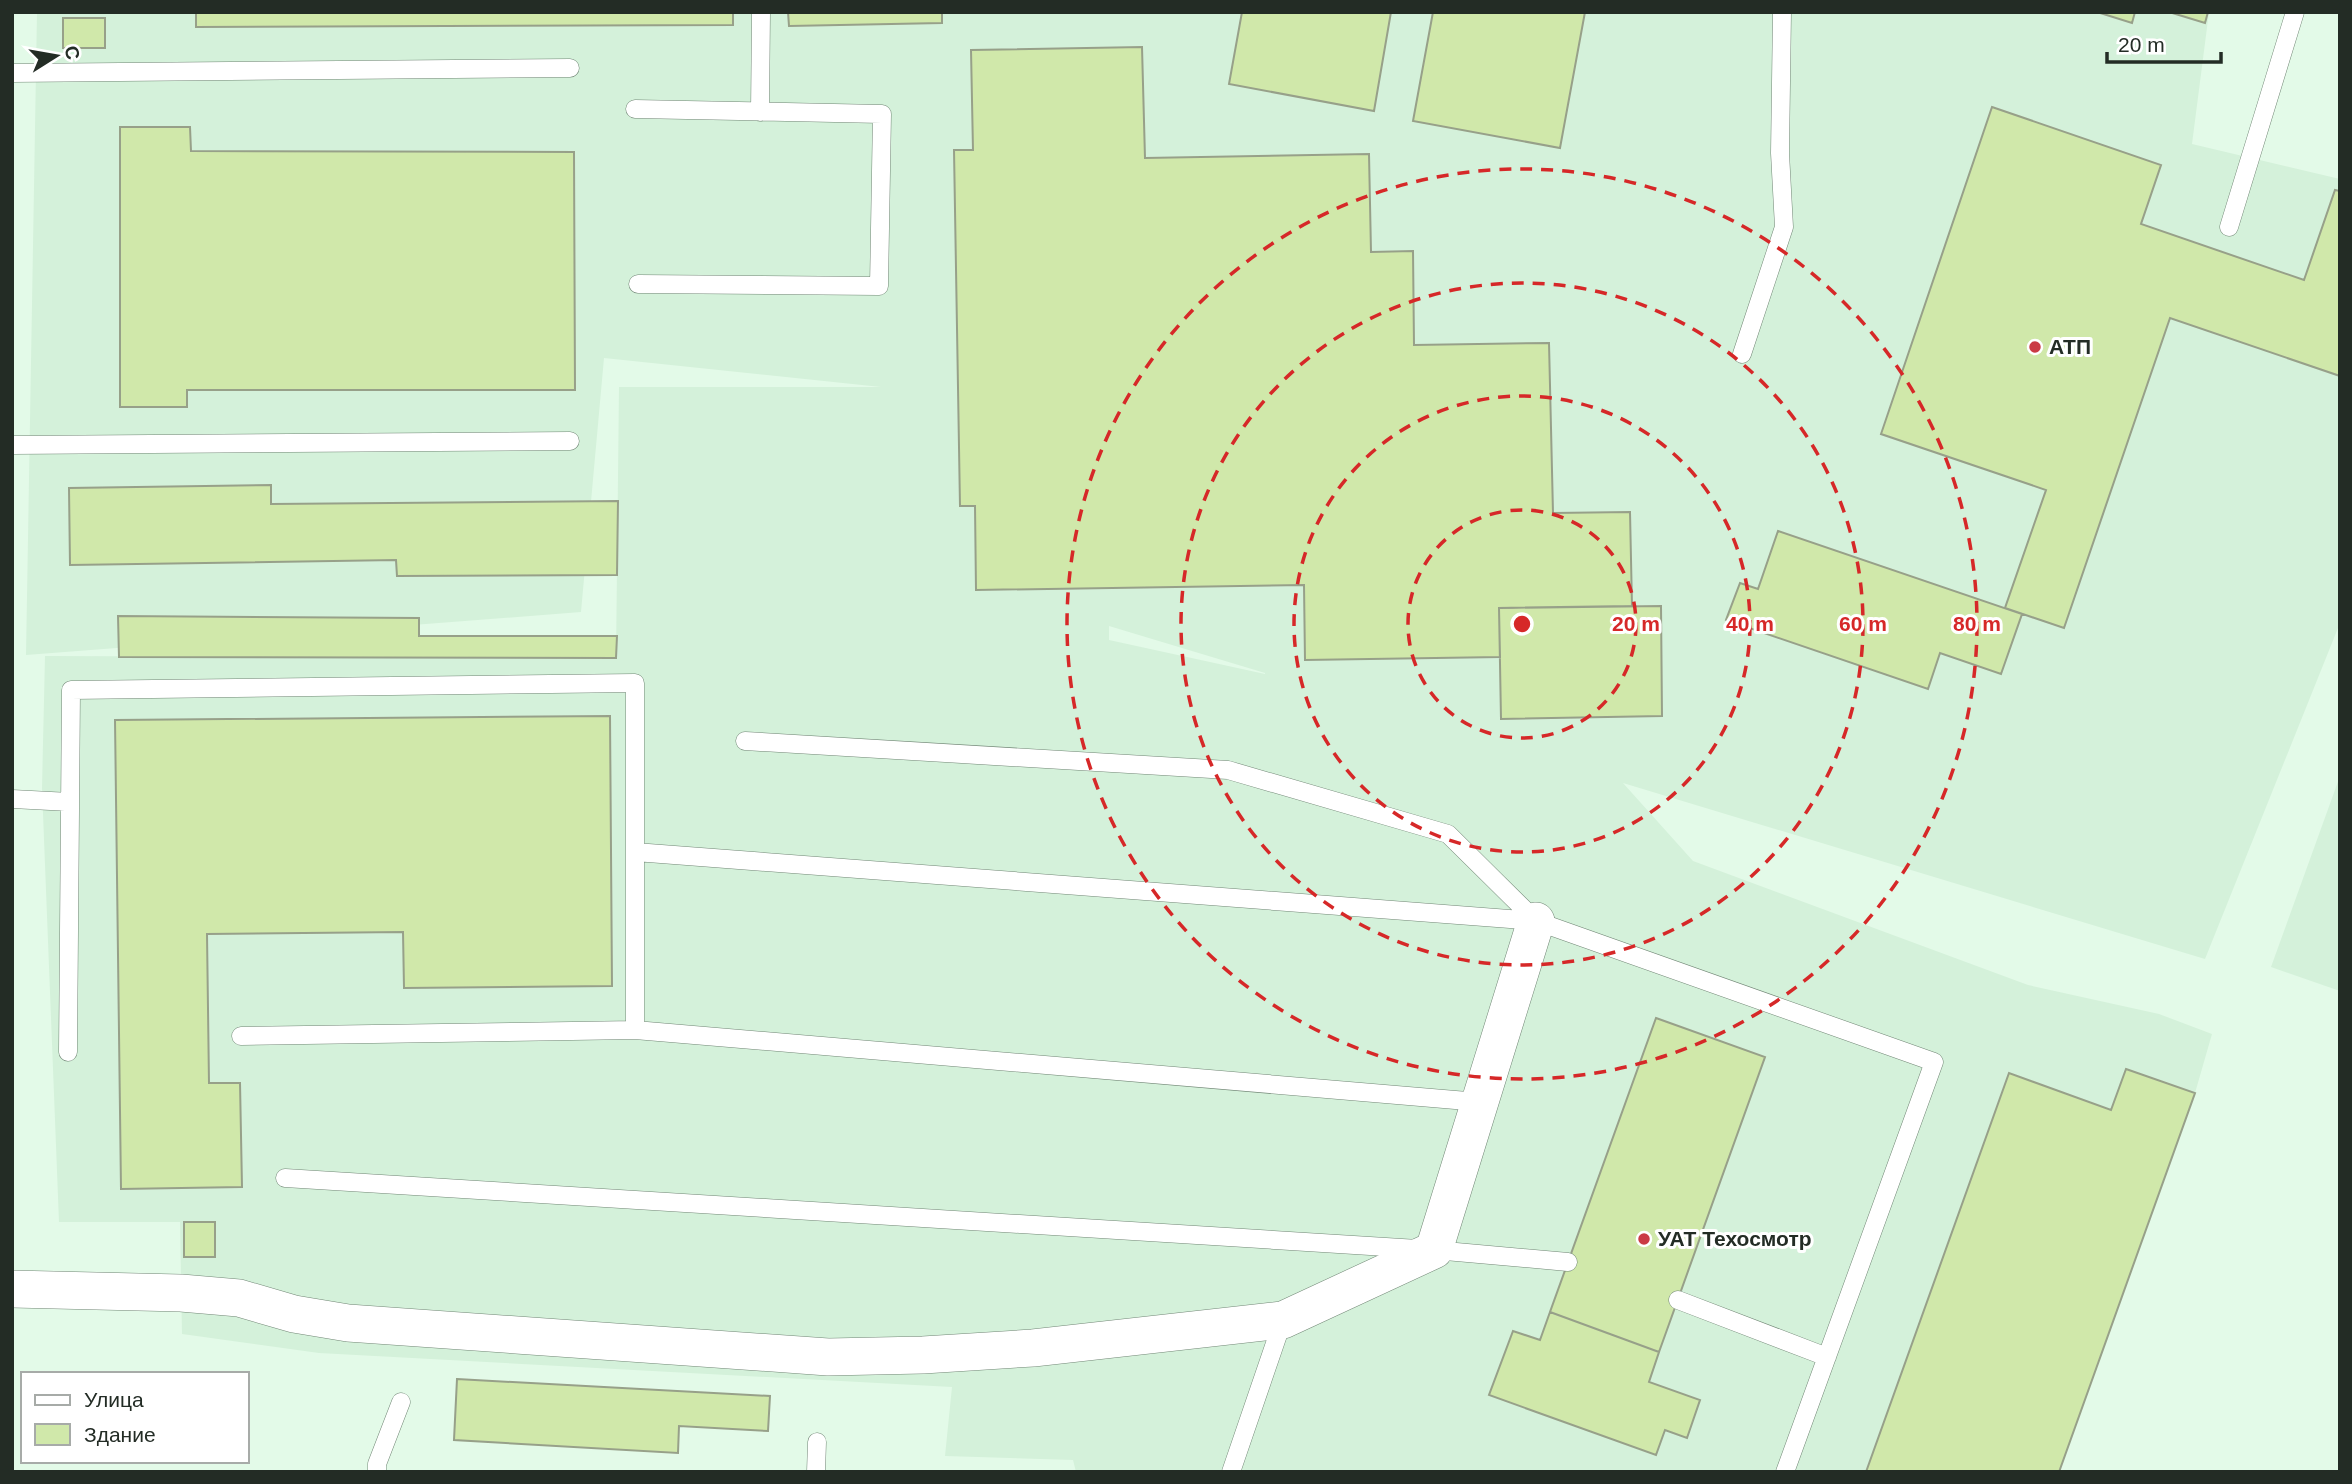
<svg xmlns="http://www.w3.org/2000/svg" width="2352" height="1484" viewBox="0 0 2352 1484" font-family="Arial,sans-serif">
	<style>
		.built { fill: #d4f1da; fill-rule: evenodd }
		.building { fill: #d0e8aa; stroke: #97a089; stroke-width: 2 }
		.lines { fill: none; stroke-linecap: round; stroke-linejoin: round }
		.lane-casing { stroke: #728776; stroke-width: 19 }
		.street-casing { stroke: #728776; stroke-width: 38 }
		.lane { stroke: #fff; stroke-width: 18 }
		.street { stroke: #fff; stroke-width: 37 }
		.ring { fill: none; stroke: #d62828; stroke-width: 3.5; stroke-dasharray: 12 9 }
		.poi-dot { fill: #ca3a45; stroke: #fff; stroke-width: 2.5 }
		.labels { text-anchor: middle; stroke-width: 6; stroke-linejoin: round; paint-order: stroke }
		.poi-label { font-size: 21px; font-weight: bold; fill: #232c25; stroke: #fff; text-anchor: start }
		.centre { fill: #d62828; stroke: #fff; stroke-width: 3.5 }
		.ring-label { font-size: 21px; text-anchor: middle; font-weight: bold; fill: #d62828; stroke: #fff; stroke-width: 6; stroke-linejoin: round; paint-order: stroke }
	</style>
	<rect width="100%" height="100%" fill="#e3fae8"/>
	<path class="built" d="M 37,12 L 2209,12 L 2192,144 L 2340,179 L 2340,623 L 2205,959 L 1623,783 L 1693,861 L 2028,985 L 2159,1014 L 2212,1034 L 2195,1093 L 2059,1472 L 1076,1472 L 1073,1460 L 945,1456 L 952,1387 L 319,1353 L 182,1334 L 180,1222 L 59,1222 L 42,788 L 45,656 L 616,658 L 619,387 L 881,387 L 604,358 L 581,612 L 26,655 ZM 958,395 L 1000,589 L 999,590 L 976,590 L 975,506 L 960,506 ZM 1109,626 L 1265,673 L 1265,674 L 1109,640 Z
		M 2340,776 L 2340,991 L 2271,967 Z"/>
	<path class="building" d="M 196,12 L 733,12 L 733,25 L 196,27 Z
		M 788,12 L 942,12 L 942,23 L 789,26 Z
		M 1242,12 L 1391,12 L 1374,111 L 1229,84 Z
		M 1433,12 L 1585,12 L 1560,148 L 1413,121 Z
		M 2097,12 L 2135,12 L 2132,23 Z
		M 2169,12 L 2208,12 L 2205,23 Z
		M 63,18 L 105,18 L 105,48 L 63,48 Z
		M 1142,47 L 1145,158 L 1369,154 L 1371,252 L 1413,251 L 1414,345 L 1549,343 L 1553,513 L 1630,512 L 1632,606 L 1499,608 L 1500,657 L 1305,660 L 1304,585 L 976,590 L 975,506 L 960,506 L 954,150 L 973,150 L 971,50 Z
		M 1992,107 L 2161,165 L 2141,224 L 2304,280 L 2335,190 L 2340,191 L 2340,376 L 2170,318 L 2064,628 L 2005,608 L 2046,490 L 1881,434 Z
		M 120,127 L 190,127 L 191,151 L 574,152 L 575,390 L 187,390 L 187,407 L 120,407 Z
		M 271,485 L 271,504 L 618,501 L 617,575 L 397,576 L 396,560 L 70,565 L 69,488 Z
		M 1778,531 L 2022,614 L 2001,674 L 1940,653 L 1928,689 L 1726,620 L 1740,583 L 1758,589 Z
		M 1661,606 L 1662,716 L 1501,719 L 1499,608 Z
		M 118,616 L 419,618 L 419,636 L 617,636 L 616,658 L 119,657 Z
		M 610,716 L 612,986 L 404,988 L 403,932 L 207,934 L 209,1083 L 240,1083 L 242,1187 L 121,1189 L 115,720 Z
		M 1656,1018 L 1765,1057 L 1659,1352 L 1550,1312 Z
		M 2126,1069 L 2195,1093 L 2059,1472 L 1866,1472 L 2009,1073 L 2111,1110 Z
		M 184,1222 L 215,1222 L 215,1257 L 184,1257 Z
		M 1550,1312 L 1659,1352 L 1649,1382 L 1700,1400 L 1687,1438 L 1665,1430 L 1656,1455 L 1489,1395 L 1513,1331 L 1540,1340 Z
		M 457,1379 L 770,1396 L 768,1431 L 679,1426 L 678,1453 L 454,1440 Z"/>
	<g class="lines">
		<defs>
			<path id="lane" d="M 12,73 L 570,68
				M 635,109 L 882,114 L 879,286 L 638,284
				M 760,112 L 761,12
				M 2229,227 L 2295,12
				M 1742,354 L 1784,227 L 1780,153 L 1782,12
				M 12,445 L 570,441
				M 745,741 L 1228,770 L 1448,834 L 1536,921
				M 12,799 L 70,802
				M 635,852 L 1536,921 L 1934,1062 L 1785,1472
				M 241,1036 L 635,1030 L 1479,1102
				M 68,1052 L 71,690 L 635,683 L 635,1030
				M 285,1178 L 1434,1250 L 1568,1262
				M 1678,1300 L 1827,1357
				M 377,1472 L 377,1464 L 401,1402
				M 816,1472 L 817,1442
				M 1231,1472 L 1283,1320"/>
			<path id="street" d="M 12,1289 L 181,1293 L 239,1298 L 294,1314 L 348,1323 L 828,1357 L 923,1355 L 1033,1348 L 1283,1320 L 1434,1250 L 1536,921"/>
		</defs>
		<use href="#lane" class="lane-casing"/>
		<use href="#street" class="street-casing"/>
		<use href="#lane" class="lane"/>
		<use href="#street" class="street"/>
	</g>
	<g class="ring">
		<circle cx="1522" cy="624" r="114"/>
		<circle cx="1522" cy="624" r="228"/>
		<circle cx="1522" cy="624" r="341"/>
		<circle cx="1522" cy="624" r="455"/>
	</g>
	<g class="poi-dot">
		<circle cx="2035" cy="347" r="7"/>
		<circle cx="1644" cy="1239" r="7"/>
	</g>
	<g class="labels">
		<g class="poi-label">
			<text x="2049" y="354">АТП</text>
			<text x="1658" y="1246">УАТ Техосмотр</text>
		</g>
	</g>
	<circle cx="1522" cy="624" r="10" class="centre"/>
	<g class="ring-label">
		<text x="1636" y="631">20 m</text>
		<text x="1750" y="631">40 m</text>
		<text x="1863" y="631">60 m</text>
		<text x="1977" y="631">80 m</text>
	</g>
	<rect width="2352" height="1484" fill="none" stroke="#232c25" stroke-width="28"/>
	<rect x="21" y="1372" width="228" height="91" fill="#ffffff" stroke="#a7aba8" stroke-width="2"/>
	<rect x="35" y="1395" width="35" height="10" fill="#ffffff" stroke="#a7aba8" stroke-width="2"/>
	<text x="84" y="1407" font-size="21" fill="#232c25">Улица</text>
	<rect x="35" y="1424" width="35" height="21" fill="#d0e8aa" stroke="#a7aba8" stroke-width="2"/>
	<text x="84" y="1442" font-size="21" fill="#232c25">Здание</text>
	<g transform="translate(56 56) rotate(79)" stroke="#ffffff" stroke-width="5" paint-order="stroke">
	<path d="M0-5L12 26L0 18L-12 26Z" fill="#232c25"/>
	<text y="-10" font-size="19" font-weight="bold" text-anchor="middle" fill="#232c25">С</text>
	</g>
	<path d="M2107 52v10h114v-10" fill="none" stroke="#232c25" stroke-width="3.5"/>
	<text x="2118" y="52" font-size="21" fill="#232c25" stroke="#ffffff" stroke-width="5" paint-order="stroke">20 m</text>
</svg>
